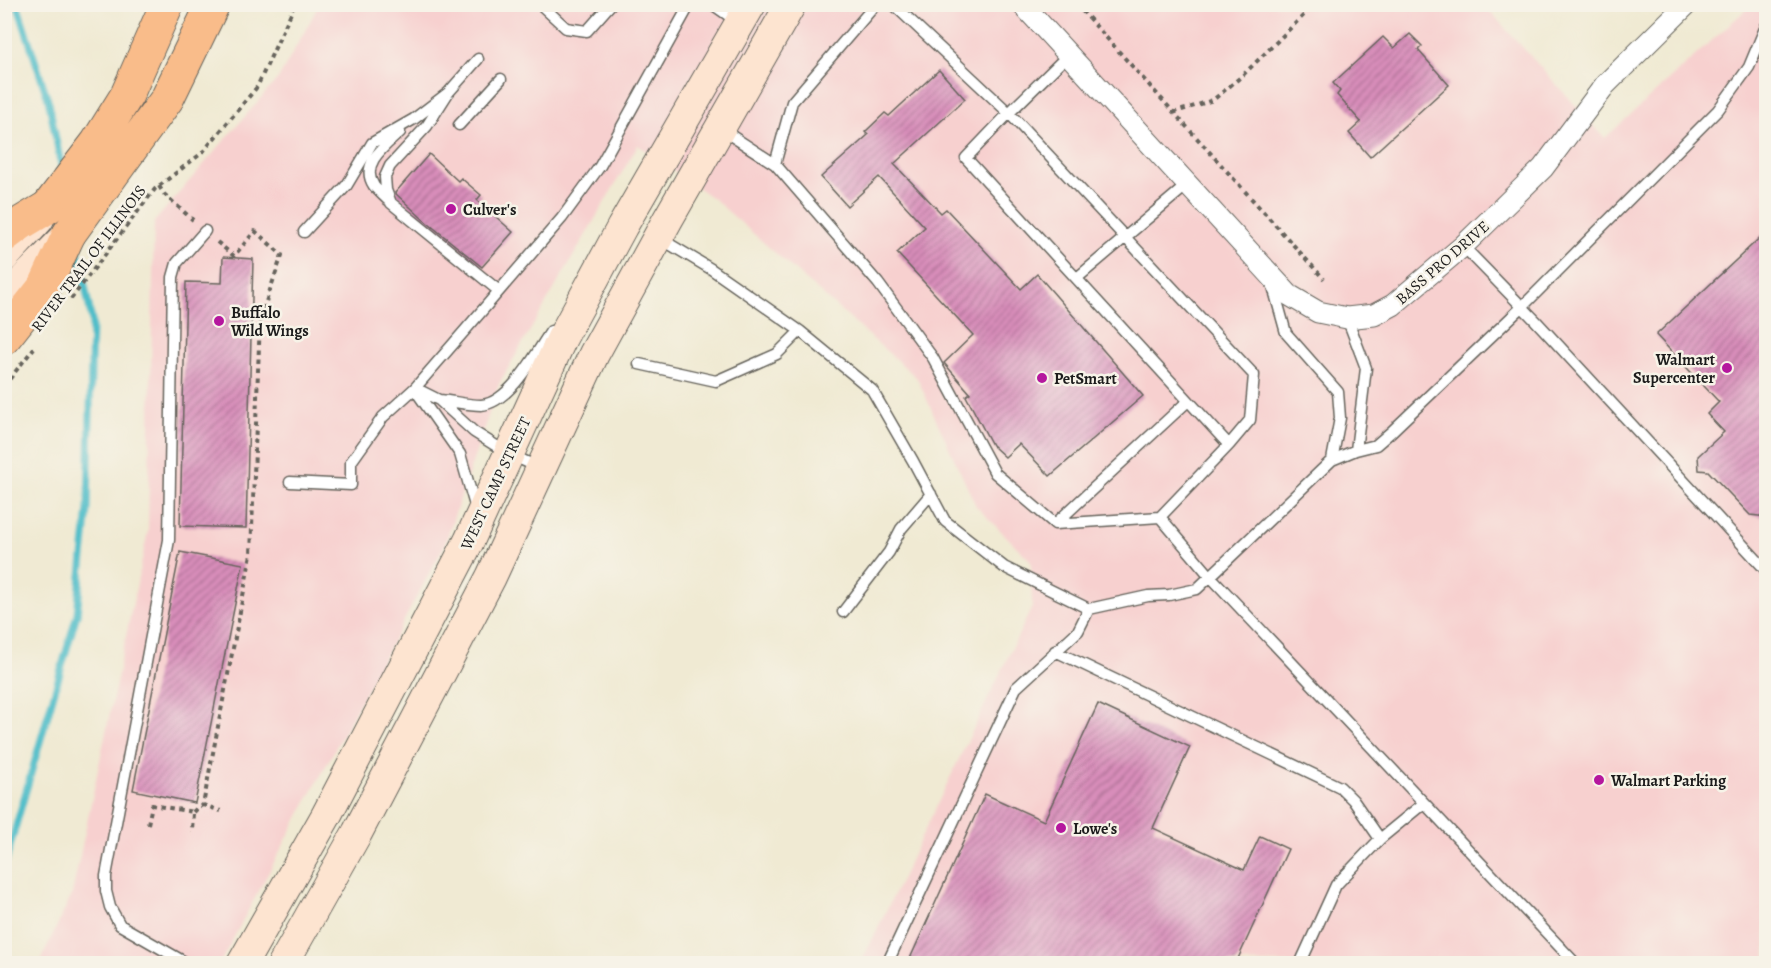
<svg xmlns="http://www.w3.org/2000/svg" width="1771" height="968" viewBox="0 0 1771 968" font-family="Alegreya,serif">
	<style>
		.built { fill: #f7d0cf }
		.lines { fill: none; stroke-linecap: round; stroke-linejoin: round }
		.stream { stroke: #51bec9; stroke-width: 7 }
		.building { fill: url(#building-hatch) }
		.lane-casing { stroke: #66645c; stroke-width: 13 }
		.street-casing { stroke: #66645c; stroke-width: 23 }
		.secondary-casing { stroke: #66645c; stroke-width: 32 }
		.primary-casing { stroke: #66645c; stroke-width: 35 }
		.highway-casing { stroke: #66645c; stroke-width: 35 }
		.path { stroke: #66645c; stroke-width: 4; stroke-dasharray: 4.5 4.5; stroke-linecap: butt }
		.lane { stroke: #fff; stroke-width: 10 }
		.street { stroke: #fff; stroke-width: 21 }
		.secondary { stroke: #fde4d0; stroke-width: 30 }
		.primary { stroke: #f9bc8a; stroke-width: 33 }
		.highway { stroke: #f9bc8a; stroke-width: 33 }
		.poi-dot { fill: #b5179e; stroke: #f7f3e8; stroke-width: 2 }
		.labels { text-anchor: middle; stroke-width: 5; stroke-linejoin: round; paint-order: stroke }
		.poi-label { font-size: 16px; font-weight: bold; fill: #1c1c1c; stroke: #f7f3e8; text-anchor: start }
		.street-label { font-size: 16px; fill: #1c1c1c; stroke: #f7f3e8 }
	</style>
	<defs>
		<pattern id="building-hatch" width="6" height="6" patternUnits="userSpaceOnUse" patternTransform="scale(1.5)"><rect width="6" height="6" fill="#d88dba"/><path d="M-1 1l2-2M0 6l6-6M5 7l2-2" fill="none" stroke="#ae7296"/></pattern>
	</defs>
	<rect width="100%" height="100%" fill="#f7f3e8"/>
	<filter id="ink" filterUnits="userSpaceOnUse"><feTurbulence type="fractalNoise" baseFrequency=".0167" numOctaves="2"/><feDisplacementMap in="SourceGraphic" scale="12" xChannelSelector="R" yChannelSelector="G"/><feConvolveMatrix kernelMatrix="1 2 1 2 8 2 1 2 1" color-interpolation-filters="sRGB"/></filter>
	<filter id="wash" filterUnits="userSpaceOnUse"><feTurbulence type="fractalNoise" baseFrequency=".008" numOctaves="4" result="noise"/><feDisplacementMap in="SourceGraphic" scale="24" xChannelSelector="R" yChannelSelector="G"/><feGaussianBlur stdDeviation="1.35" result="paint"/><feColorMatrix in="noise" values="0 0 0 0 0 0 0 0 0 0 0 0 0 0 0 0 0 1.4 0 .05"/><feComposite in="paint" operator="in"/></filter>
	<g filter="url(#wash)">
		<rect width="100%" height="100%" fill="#f0ead3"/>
		<path class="built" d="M 319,5 L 1484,5 L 1605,138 L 1751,5 L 1766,5 L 1766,963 L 861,963 L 1032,607 L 1031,561 L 976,506 L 917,378 L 714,199 L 638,145 L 499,384 L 444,546 L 220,963 L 39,964 L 72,894 L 148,531 L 154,222 L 280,76 Z"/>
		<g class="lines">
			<path class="stream" d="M 17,4 L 49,103 L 62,170
				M 4,867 L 77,614 L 88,509 L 92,321 L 77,246"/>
		</g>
		<g id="blocks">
			<path class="building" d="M 1410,34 L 1422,46 L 1418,50 L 1449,85 L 1370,157 L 1349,133 L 1361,122 L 1337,95 L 1340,91 L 1333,83 L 1383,37 L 1394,48 Z
				M 939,70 L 965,99 L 894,164 L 941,213 L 946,209 L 1021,289 L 1037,274 L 1143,396 L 1050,476 L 1019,444 L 1005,457 L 992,445 L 966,396 L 970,393 L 944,363 L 973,335 L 897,253 L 925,227 L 879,177 L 847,206 L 821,177 L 868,135 L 865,132 L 885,113 L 889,116 Z
				M 429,154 L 458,181 L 461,178 L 481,195 L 477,200 L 513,232 L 482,267 L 424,220 L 395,193 Z
				M 1767,231 L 1767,517 L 1750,515 L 1708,471 L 1699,470 L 1698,456 L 1724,432 L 1707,414 L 1719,402 L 1656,335 Z
				M 223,257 L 253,259 L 246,528 L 180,526 L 186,282 L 222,283 Z
				M 180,552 L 243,564 L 195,803 L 133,790 Z
				M 1098,704 L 1190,747 L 1153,828 L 1244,870 L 1260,836 L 1288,849 L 1236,963 L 908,963 L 985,794 L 1044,821 Z"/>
		</g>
	</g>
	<g filter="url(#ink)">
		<use href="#blocks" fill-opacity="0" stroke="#66645c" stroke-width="1.5"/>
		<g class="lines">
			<defs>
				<path id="lane" d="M 540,4 L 566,28 L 587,31 L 611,4
					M 712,4 L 739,23
					M 893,4 L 1009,113 L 1068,55
					M 448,93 L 427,126 L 390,166 L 385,177 L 386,190 L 391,203 L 499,291
					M 1009,113 L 1254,375 L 1250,420 L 1229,445 L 966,158 Z
					M 459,125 L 501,79
					M 721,129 L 775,164 L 792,102 L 876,4
					M 775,164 L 878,283 L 933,358 L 995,473 L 1055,524 L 1160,517 L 1210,576 L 1576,964
					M 388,200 C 383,195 378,191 374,186 C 359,164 386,145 400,132
					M 304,232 L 347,185 L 372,143 L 414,119 L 448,93 L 478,59
					M 661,239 L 711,269 L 800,331 L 872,390 L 913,461 L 945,521 L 1004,567 L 1089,609
					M 1463,246 L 1535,320 L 1766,570
					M 1077,278 L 1187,185
					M 1272,283 L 1286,333 L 1338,392 L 1340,418 L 1332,460
					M 1347,318 L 1366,368 L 1356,450
					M 639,364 L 716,381 L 777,354 L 800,331
					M 415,388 L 439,400 L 474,432 L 509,454 L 540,468
					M 416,391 L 460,454 L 476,509
					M 439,400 C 452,401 468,405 481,405 C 510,403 537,352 551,331
					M 290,482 L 351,485 L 351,462 L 383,417 L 415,388 L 487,305 L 562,218 L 600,166 L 690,4
					M 1160,517 L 1229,445
					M 1055,524 L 1188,401
					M 843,612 L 889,552 L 901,529 L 931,494
					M 1055,651 L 1340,787 L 1353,800 L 1380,839
					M 188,964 L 120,925 L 110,907 L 106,891 L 106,876 L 169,540 L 173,277 L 177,263 L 205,231
					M 887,964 L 1016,688 L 1078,631 L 1089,609 L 1148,596 L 1169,595 L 1197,589 L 1332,460 L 1356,450 L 1376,445 L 1391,432 L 1522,307 L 1718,110 L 1749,67 L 1766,26
					M 1300,964 L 1336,885 L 1380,839 L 1424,803"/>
				<path id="street" d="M 1022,4 L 1289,295 L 1318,312 L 1347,318 L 1374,315 L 1393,305 L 1463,246 L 1543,168 L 1605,85 L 1687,4"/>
				<path id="secondary" d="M 4,257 L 39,219
					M 4,300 L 63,240
					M 242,964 L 326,816 L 469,541 L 562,338 L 622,227 L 751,4
					M 283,964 L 357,833 L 491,577 L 594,354 L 668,219 L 791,4"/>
				<path id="primary" d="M 48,207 L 97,143 L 127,95 L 167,4
					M 69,234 L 167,99 L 213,4"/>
				<path id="highway" d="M 4,236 L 23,222 L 48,207
					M 4,338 L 45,286 L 69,234"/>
			</defs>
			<use href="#lane" class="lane-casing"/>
			<use href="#street" class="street-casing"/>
			<use href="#secondary" class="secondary-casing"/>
			<use href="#primary" class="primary-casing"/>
			<use href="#highway" class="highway-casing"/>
			<path class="path" d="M 1076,4 L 1324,279
				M 1173,113 L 1213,100 L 1242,76 L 1315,4
				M 159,186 L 164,194 L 193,220
				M 217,242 L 234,256 L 255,231 L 282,255 L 260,319 L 251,554 L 203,805 L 221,811
				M 71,299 L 155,189 L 202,153 L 257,87 L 295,4
				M 4,386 L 34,348
				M 193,812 L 198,807 L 203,805
				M 148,824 L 152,805 L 193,812 L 192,832"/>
			<use href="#lane" class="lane"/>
			<use href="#street" class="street"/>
			<use href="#secondary" class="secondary"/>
			<use href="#primary" class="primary"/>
			<use href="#highway" class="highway"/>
		</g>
	</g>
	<g class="poi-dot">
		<circle cx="451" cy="209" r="6"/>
		<circle cx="219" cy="321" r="6"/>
		<circle cx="1727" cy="368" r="6"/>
		<circle cx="1042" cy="378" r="6"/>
		<circle cx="1599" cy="780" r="6"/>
		<circle cx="1061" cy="828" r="6"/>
	</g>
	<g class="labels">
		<g class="poi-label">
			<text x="463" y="215">Culver's</text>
			<text x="231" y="318">Buffalo<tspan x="231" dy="18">Wild Wings</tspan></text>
			<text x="1715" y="365" text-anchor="end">Walmart<tspan x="1715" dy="18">Supercenter</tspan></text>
			<text x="1054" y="384">PetSmart</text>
			<text x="1611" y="786">Walmart Parking</text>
			<text x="1073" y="834">Lowe's</text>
		</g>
		<g class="street-label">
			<text transform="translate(88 258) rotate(-53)" y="6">RIVER TRAIL OF ILLINOIS</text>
			<text transform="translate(1442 262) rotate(-41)" y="6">BASS PRO DRIVE</text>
			<text transform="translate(495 483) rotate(-65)" y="6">WEST CAMP STREET</text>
		</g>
	</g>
	<rect width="1771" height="968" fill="none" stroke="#f7f3e8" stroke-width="24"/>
</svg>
